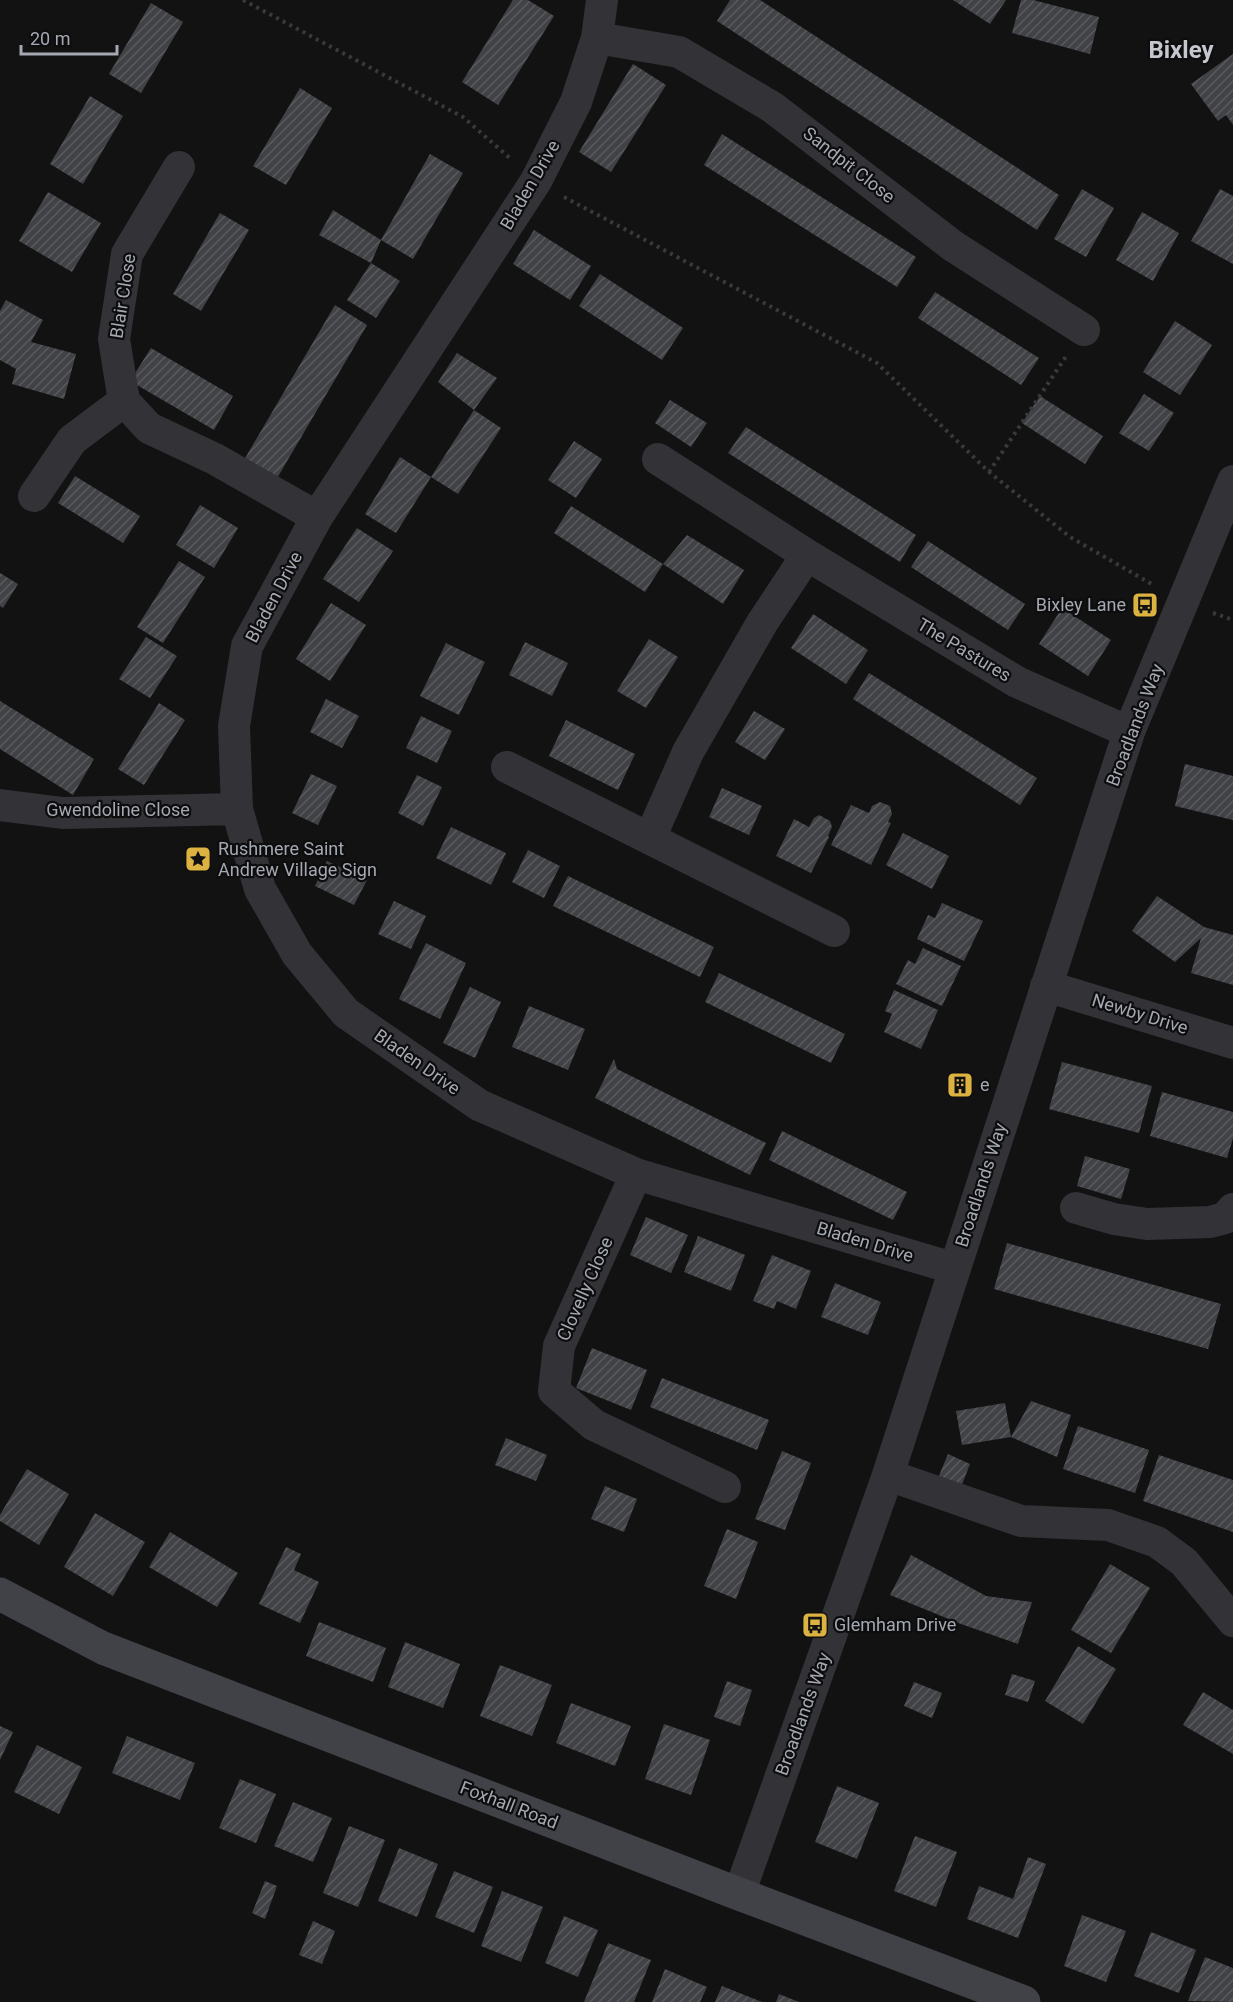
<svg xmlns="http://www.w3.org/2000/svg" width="1233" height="2002" viewBox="0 0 1233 2002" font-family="Roboto,sans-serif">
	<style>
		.building { fill: url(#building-hatch) }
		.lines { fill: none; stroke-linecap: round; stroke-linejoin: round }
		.path { stroke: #393a3e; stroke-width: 4; stroke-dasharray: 3 4.5; stroke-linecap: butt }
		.street { stroke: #333337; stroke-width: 32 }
		.secondary { stroke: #414247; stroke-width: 33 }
		.labels { text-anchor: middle; stroke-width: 4.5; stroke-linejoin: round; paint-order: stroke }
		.street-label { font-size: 18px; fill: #a4a8b2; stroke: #0d0d0e }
		.poi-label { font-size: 18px; fill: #a4a8b2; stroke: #0d0d0e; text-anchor: start }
		.district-label { font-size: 24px; font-weight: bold; fill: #c5c7ce; stroke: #0d0d0e }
	</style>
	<defs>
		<pattern id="building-hatch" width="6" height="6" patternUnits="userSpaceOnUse" patternTransform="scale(1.5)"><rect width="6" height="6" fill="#414246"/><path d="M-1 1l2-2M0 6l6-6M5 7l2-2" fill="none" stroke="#595a5e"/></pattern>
	</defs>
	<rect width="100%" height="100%" fill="#121213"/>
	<path class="building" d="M 513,0 L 528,0 L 554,16 L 498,105 L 462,82 Z
		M 730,0 L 760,0 L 1059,195 L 1037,230 L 717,21 Z
		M 953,0 L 1006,0 L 990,24 Z
		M 1021,0 L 1033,0 L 1099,17 L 1090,54 L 1012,33 Z
		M 151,3 L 183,22 L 141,93 L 109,74 Z
		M 1233,54 L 1233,125 L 1226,115 L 1218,121 L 1191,84 Z
		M 633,64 L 666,85 L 611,172 L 579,152 Z
		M 300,88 L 332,108 L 286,185 L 253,166 Z
		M 90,96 L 123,116 L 83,184 L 50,164 Z
		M 722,134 L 916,257 L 897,287 L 704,165 Z
		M 430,154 L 463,173 L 413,259 L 381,240 Z
		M 1082,189 L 1114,208 L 1086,257 L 1054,239 Z
		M 1220,189 L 1233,196 L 1233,264 L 1191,241 Z
		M 48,192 L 101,223 L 72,272 L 19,241 Z
		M 333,210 L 381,240 L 371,263 L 319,235 Z
		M 1142,212 L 1179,233 L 1153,281 L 1116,260 Z
		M 220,213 L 249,230 L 201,311 L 173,294 Z
		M 534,230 L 591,266 L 570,300 L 513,264 Z
		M 371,263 L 400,281 L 376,318 L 347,300 Z
		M 600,274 L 683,328 L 662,360 L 579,306 Z
		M 935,292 L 1039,358 L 1021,385 L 918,318 Z
		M 6,300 L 43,320 L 31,342 L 76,354 L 64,399 L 12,384 L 16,369 L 0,360 L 0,311 Z
		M 335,305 L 367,325 L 276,480 L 244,460 Z
		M 1175,321 L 1212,345 L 1180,395 L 1143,372 Z
		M 151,348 L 233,396 L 214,430 L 130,381 Z
		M 457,353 L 497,378 L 474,410 L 438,382 Z
		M 1144,394 L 1174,413 L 1149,451 L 1119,433 Z
		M 1040,396 L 1103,436 L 1085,464 L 1022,423 Z
		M 670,400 L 707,423 L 691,447 L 655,423 Z
		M 474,410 L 501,428 L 458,494 L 431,477 Z
		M 746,427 L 916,535 L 900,562 L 728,453 Z
		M 574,441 L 602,459 L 576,498 L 548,480 Z
		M 400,457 L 431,477 L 396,533 L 365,514 Z
		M 75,476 L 140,516 L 123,543 L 58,503 Z
		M 200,505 L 238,528 L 214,568 L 176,545 Z
		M 571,506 L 663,564 L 645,592 L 554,533 Z
		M 357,528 L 393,551 L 359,602 L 323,579 Z
		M 687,535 L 744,570 L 723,604 L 663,564 Z
		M 928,541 L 1025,604 L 1008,630 L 911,567 Z
		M 179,561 L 205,577 L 163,643 L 137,627 Z
		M 0,573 L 18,584 L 3,608 L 0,606 Z
		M 331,603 L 366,625 L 330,681 L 296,659 Z
		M 1062,608 L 1111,640 L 1088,676 L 1039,644 Z
		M 813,614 L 868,650 L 846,684 L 791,648 Z
		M 146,637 L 177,656 L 150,698 L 119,679 Z
		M 649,639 L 678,657 L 646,708 L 617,691 Z
		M 525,642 L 568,663 L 552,696 L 509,675 Z
		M 446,643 L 485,662 L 459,715 L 420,696 Z
		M 869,673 L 1037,778 L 1020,805 L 853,699 Z
		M 326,699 L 359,716 L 342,748 L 310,732 Z
		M 0,701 L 94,759 L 73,795 L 0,749 Z
		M 159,703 L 185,720 L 144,785 L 118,769 Z
		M 754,711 L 785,729 L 765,760 L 735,742 Z
		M 421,716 L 452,731 L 437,763 L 406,748 Z
		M 566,720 L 635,754 L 618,790 L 549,756 Z
		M 1185,764 L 1233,776 L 1233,820 L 1175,806 Z
		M 311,774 L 337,786 L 318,825 L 292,813 Z
		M 417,775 L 442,787 L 423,826 L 398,813 Z
		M 722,788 L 762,806 L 749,835 L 709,817 Z
		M 880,802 L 890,806 L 892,814 L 888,822 L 891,823 L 871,865 L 831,845 L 851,805 L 869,813 L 872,806 Z
		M 819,815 L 830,821 L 832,827 L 828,836 L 829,837 L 811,873 L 776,856 L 794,819 L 809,827 L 814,818 Z
		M 451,827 L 506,853 L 491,885 L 436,858 Z
		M 903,833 L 949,856 L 932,889 L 886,865 Z
		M 528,850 L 560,866 L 544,898 L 512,882 Z
		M 327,861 L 367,880 L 354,905 L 315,886 Z
		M 568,876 L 714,947 L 700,977 L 553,906 Z
		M 1157,896 L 1204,927 L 1233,935 L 1233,985 L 1191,973 L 1201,938 L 1175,962 L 1132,931 Z
		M 394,901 L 426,916 L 411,949 L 378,934 Z
		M 942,903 L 983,921 L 964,961 L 917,939 L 928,915 L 935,918 Z
		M 426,943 L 466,963 L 440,1019 L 399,999 Z
		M 923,948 L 961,966 L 942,1006 L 896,984 L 908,960 L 915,964 Z
		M 719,973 L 845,1034 L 831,1063 L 705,1002 Z
		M 470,987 L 501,1002 L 475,1058 L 443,1043 Z
		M 894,990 L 938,1010 L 921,1049 L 884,1032 L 892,1014 L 885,1011 Z
		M 529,1006 L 585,1029 L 568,1070 L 512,1047 Z
		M 614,1059 L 617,1069 L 766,1143 L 750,1175 L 595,1098 Z
		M 1062,1062 L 1152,1086 L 1139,1133 L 1049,1109 Z
		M 953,1074 L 973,1083 L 967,1097 L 947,1087 Z
		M 1162,1092 L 1233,1112 L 1233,1138 L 1227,1158 L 1150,1136 Z
		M 782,1131 L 907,1192 L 893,1220 L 769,1160 Z
		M 1085,1156 L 1130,1169 L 1121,1199 L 1077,1186 Z
		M 646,1217 L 688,1235 L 671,1273 L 630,1255 Z
		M 698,1236 L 745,1255 L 731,1291 L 684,1272 Z
		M 1007,1243 L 1221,1304 L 1208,1349 L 994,1289 Z
		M 772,1255 L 811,1271 L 796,1309 L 777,1301 L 774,1309 L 753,1301 Z
		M 835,1283 L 881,1302 L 868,1335 L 821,1317 Z
		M 592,1348 L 647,1370 L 631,1410 L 576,1388 Z
		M 662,1378 L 769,1420 L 757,1450 L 650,1407 Z
		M 1031,1401 L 1071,1415 L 1057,1457 L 1011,1437 Z
		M 1005,1403 L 1011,1437 L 962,1445 L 956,1411 Z
		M 1078,1426 L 1149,1450 L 1135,1493 L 1063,1469 Z
		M 506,1438 L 547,1455 L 536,1481 L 495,1465 Z
		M 782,1451 L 811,1463 L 785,1530 L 755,1519 Z
		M 948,1454 L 970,1464 L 961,1487 L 938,1478 Z
		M 1159,1455 L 1233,1480 L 1233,1532 L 1143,1501 Z
		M 27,1469 L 69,1494 L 39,1545 L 0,1521 L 0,1515 Z
		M 605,1486 L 637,1499 L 624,1532 L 591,1519 Z
		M 95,1513 L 145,1542 L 113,1596 L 64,1567 Z
		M 727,1529 L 758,1542 L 736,1599 L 704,1586 Z
		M 170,1532 L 238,1573 L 217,1607 L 149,1567 Z
		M 286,1547 L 301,1554 L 294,1570 L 319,1582 L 300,1623 L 259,1604 Z
		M 911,1555 L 986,1596 L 1032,1602 L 1018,1644 L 961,1624 L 890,1595 Z
		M 1110,1564 L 1150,1588 L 1111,1653 L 1071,1630 Z
		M 319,1622 L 386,1648 L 373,1682 L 306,1656 Z
		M 405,1642 L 460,1664 L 443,1708 L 388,1687 Z
		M 1078,1646 L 1116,1669 L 1083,1724 L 1045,1701 Z
		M 500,1665 L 552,1685 L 532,1736 L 480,1716 Z
		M 1012,1674 L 1035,1681 L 1028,1702 L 1005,1695 Z
		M 727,1681 L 752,1690 L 740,1726 L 714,1717 Z
		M 914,1682 L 942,1693 L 932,1718 L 904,1706 Z
		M 1203,1692 L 1233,1710 L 1233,1754 L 1183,1725 Z
		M 571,1703 L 631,1726 L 615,1766 L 556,1743 Z
		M 664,1724 L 710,1740 L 691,1795 L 645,1779 Z
		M 0,1726 L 13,1732 L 0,1760 Z
		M 127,1736 L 195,1763 L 180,1800 L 112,1773 Z
		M 37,1745 L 82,1767 L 59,1814 L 14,1792 Z
		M 240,1779 L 276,1794 L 256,1843 L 219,1828 Z
		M 837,1786 L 879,1803 L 857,1859 L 815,1842 Z
		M 293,1802 L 332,1818 L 313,1862 L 274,1846 Z
		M 349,1826 L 385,1840 L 358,1907 L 323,1893 Z
		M 915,1836 L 957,1852 L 936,1907 L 894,1891 Z
		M 399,1848 L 438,1864 L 417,1917 L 378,1901 Z
		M 1028,1857 L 1046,1864 L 1018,1938 L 967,1919 L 979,1886 L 1013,1899 Z
		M 454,1871 L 493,1887 L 474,1933 L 435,1917 Z
		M 265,1881 L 277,1886 L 265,1919 L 252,1913 Z
		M 502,1891 L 543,1907 L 521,1962 L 481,1946 Z
		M 1082,1915 L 1126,1931 L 1106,1982 L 1064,1966 Z
		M 564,1916 L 598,1930 L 578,1977 L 545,1963 Z
		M 313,1921 L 335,1931 L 322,1964 L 299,1955 Z
		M 1151,1932 L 1196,1950 L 1179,1993 L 1134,1976 Z
		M 608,1943 L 651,1960 L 634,2002 L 584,2002 Z
		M 1205,1957 L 1233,1968 L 1233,2002 L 1188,2001 Z
		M 665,1969 L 707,1987 L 700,2002 L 652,2002 Z
		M 722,1986 L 762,2002 L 715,2002 Z
		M 779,1994 L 799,2002 L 776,2002 Z"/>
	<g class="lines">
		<path class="path" d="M 243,0 L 463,117 L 512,160
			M 564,197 L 877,363 L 989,472 L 1070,537 L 1155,586
			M 989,472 L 1067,355
			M 1213,613 L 1233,620"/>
		<path class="street" d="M 602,0 L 597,38 L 576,102 L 536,181 L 317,517 L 247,646 L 234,726 L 237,809 L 260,889 L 297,954 L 346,1013 L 479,1105 L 636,1174 L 953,1268
			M 597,38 L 679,52 L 772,107 L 953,246 L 1084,330
			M 124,401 L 149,428 L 215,459 L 317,517
			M 658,459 L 807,555 L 1017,682 L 1129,732
			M 34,496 L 72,440 L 124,401 L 114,339 L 127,254 L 179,167
			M 507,767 L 834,931
			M 0,805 L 63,813 L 237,809
			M 650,838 L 688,752 L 762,623 L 807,555
			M 1046,986 L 1233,1043
			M 636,1174 L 559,1346 L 554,1391 L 594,1425 L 725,1487
			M 1076,1208 L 1114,1219 L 1147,1224 L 1210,1222 L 1225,1218 L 1233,1209
			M 888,1475 L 1021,1521 L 1108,1525 L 1157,1542 L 1184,1562 L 1233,1621
			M 739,1894 L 888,1475 L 1129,732 L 1233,481"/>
		<path class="secondary" d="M 0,1594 L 103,1648 L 739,1894 L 1024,2002"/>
	</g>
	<defs>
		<symbol id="bus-square" viewBox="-11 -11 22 22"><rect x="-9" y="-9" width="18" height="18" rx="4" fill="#dcb240" stroke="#0d0d0e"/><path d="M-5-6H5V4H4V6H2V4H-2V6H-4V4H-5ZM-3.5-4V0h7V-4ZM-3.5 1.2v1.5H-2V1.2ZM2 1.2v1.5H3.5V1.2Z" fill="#111"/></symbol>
		<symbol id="sight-square" viewBox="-11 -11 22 22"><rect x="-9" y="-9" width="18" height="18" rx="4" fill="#dcb240" stroke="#0d0d0e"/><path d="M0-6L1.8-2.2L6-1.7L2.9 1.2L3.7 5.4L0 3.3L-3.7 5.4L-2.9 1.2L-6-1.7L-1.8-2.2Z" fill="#111"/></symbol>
		<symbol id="building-square" viewBox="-11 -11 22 22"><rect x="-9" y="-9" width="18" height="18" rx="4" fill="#dcb240" stroke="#0d0d0e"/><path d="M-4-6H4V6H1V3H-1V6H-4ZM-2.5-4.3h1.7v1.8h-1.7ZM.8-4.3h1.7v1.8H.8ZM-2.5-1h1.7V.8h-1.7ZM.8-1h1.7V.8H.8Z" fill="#111"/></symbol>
	</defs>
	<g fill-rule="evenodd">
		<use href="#bus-square" x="1130" y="590" width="30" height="30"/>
		<use href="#sight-square" x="183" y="844" width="30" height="30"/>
		<use href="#building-square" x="945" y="1070" width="30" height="30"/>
		<use href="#bus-square" x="800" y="1610" width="30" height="30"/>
	</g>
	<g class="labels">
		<g class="street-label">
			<text transform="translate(849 165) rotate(38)" y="6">Sandpit Close</text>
			<text transform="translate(530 185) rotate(-60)" y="6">Bladen Drive</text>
			<text transform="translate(123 296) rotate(-81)" y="6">Blair Close</text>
			<text transform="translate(274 597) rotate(-62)" y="6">Bladen Drive</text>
			<text transform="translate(964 650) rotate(31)" y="6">The Pastures</text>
			<text transform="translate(1135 725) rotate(-69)" y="6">Broadlands Way</text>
			<text x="118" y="816">Gwendoline Close</text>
			<text transform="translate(1140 1014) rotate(17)" y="6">Newby Drive</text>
			<text transform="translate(417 1062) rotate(35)" y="6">Bladen Drive</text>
			<text transform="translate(981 1185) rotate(-72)" y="6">Broadlands Way</text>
			<text transform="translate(865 1242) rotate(17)" y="6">Bladen Drive</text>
			<text transform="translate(585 1289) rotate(-66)" y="6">Clovelly Close</text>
			<text transform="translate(803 1714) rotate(-70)" y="6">Broadlands Way</text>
			<text transform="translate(509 1805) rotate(21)" y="6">Foxhall Road</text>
		</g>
		<g class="poi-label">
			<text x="1126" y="611" text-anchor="end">Bixley Lane</text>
			<text x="218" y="855">Rushmere Saint<tspan x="218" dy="21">Andrew Village Sign</tspan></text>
			<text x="980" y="1091">e</text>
			<text x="834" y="1631">Glemham Drive</text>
		</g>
		<g class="district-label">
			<text x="1181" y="58">Bixley</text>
		</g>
	</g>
	<path d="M21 45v9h96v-9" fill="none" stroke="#a4a8b2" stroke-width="3"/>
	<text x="30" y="45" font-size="18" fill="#a4a8b2" stroke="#0d0d0e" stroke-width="4.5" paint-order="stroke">20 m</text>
</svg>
